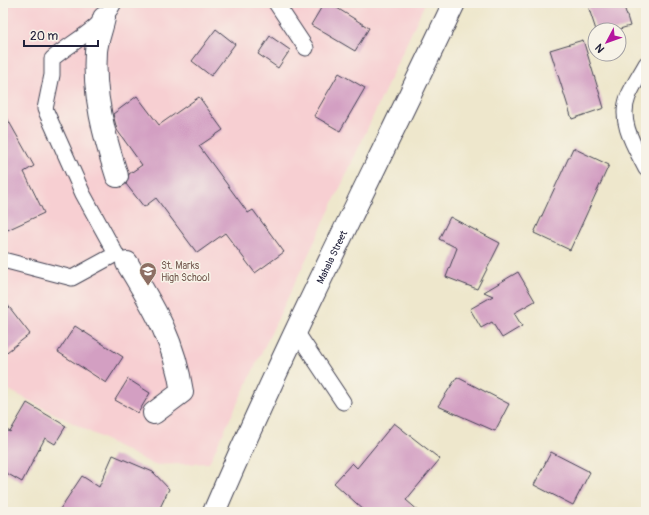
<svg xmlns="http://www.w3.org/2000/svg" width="649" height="515" viewBox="0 0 649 515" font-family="Pangolin,sans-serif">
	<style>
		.built { fill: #f7cfd2 }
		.building { fill: #d39fc2 }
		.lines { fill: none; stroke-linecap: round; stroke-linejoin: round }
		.lane-casing { stroke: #414051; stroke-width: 17 }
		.street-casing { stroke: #414051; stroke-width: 24 }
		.lane { stroke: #fff; stroke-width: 15 }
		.street { stroke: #fff; stroke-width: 22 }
		.labels { text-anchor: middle; stroke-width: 3; stroke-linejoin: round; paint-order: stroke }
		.street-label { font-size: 10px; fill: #22223b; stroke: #f7f3e8 }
		.education-label { font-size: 10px; fill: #785e54; stroke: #f7f3e8; text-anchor: start }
	</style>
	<rect width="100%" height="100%" fill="#f7f3e8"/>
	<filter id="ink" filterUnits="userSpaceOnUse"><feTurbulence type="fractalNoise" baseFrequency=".025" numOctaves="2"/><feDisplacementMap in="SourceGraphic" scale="8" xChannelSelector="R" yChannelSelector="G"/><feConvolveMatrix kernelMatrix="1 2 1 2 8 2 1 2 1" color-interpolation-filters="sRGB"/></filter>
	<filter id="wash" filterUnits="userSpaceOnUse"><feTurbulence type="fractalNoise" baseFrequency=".012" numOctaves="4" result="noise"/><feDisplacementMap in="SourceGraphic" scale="16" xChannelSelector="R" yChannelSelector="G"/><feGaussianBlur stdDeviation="0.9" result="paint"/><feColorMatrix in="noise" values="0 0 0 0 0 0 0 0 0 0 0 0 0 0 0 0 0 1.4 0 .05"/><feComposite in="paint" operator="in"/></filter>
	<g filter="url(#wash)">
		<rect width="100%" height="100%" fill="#eee7cc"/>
		<path class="built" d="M 3,3 L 425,3 L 342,184 L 209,463 L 154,465 L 3,387 Z"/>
		<g id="blocks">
			<path class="building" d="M 324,3 L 329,3 L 369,28 L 355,51 L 311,25 Z
				M 587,3 L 623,3 L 630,26 L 616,30 L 596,30 Z
				M 216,29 L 235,44 L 211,76 L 192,61 Z
				M 270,36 L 290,50 L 278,68 L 258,54 Z
				M 583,40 L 604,108 L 572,119 L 550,50 Z
				M 339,73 L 365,88 L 340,131 L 314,116 Z
				M 137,96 L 159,125 L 199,97 L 223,130 L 199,146 L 248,213 L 253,210 L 284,252 L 255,273 L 225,233 L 197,253 L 156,198 L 144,207 L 126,184 L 129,174 L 142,165 L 117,130 L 113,114 Z
				M 3,111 L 34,166 L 24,172 L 44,213 L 3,232 Z
				M 573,148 L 609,165 L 570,250 L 534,233 Z
				M 450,217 L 500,243 L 477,289 L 446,277 L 457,248 L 439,239 Z
				M 518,272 L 535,301 L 514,313 L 522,326 L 502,338 L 492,322 L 481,328 L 470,309 L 493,296 L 484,292 Z
				M 3,299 L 30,334 L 3,355 Z
				M 75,326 L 123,357 L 106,383 L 58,352 Z
				M 457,377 L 509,404 L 495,431 L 438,406 Z
				M 128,379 L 150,393 L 138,413 L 115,400 Z
				M 27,403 L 66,426 L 55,444 L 45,438 L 22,482 L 3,471 L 3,428 L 10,432 Z
				M 394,423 L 440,459 L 406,500 L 420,512 L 366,512 L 334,483 L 352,463 L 357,468 Z
				M 551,452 L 590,472 L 573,505 L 534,485 Z
				M 113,455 L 153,472 L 169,489 L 158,512 L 58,512 L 82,476 L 99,487 Z"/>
		</g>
	</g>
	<g filter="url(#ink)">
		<use href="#blocks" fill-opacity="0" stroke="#414051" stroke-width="1"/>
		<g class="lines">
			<defs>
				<path id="lane" d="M 276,3 L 306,48
					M 646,64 C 640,75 633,85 628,97 C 618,122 635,147 646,169
					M 3,260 L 72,278 L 116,254 L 83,194 L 45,109 L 52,75 L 52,59 C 73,41 101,29 114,3
					M 295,330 L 343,402"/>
				<g id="street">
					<path d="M 104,18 C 102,28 97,40 96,51 C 93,94 104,136 117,176"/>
					<path d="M 127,263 C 154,308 174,339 182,392 L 154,413"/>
					<path id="s1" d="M 214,512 C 288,339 374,172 454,3"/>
				</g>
			</defs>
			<use href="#lane" class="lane-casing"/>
			<use href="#street" class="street-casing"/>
			<use href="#lane" class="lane"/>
			<use href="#street" class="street"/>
		</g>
	</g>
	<defs>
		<symbol id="school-pin" viewBox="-11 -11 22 30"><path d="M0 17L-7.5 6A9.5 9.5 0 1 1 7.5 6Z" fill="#8d6e63" stroke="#f7f3e8"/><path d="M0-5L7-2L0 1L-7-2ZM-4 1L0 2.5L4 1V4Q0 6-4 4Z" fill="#fff"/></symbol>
	</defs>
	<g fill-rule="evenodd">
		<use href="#school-pin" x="138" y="261" width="20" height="27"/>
	</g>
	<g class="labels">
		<g class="street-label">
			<text dy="4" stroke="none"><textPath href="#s1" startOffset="281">Mahala Street</textPath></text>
		</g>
		<g class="education-label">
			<text x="161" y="269">St. Marks<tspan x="161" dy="12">High School</tspan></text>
		</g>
	</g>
	<rect width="649" height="515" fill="none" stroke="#f7f3e8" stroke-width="16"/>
	<g transform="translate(607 42) rotate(229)"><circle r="19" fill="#f7f3e8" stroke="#a29fa3"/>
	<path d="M0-3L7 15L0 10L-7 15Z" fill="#b5179e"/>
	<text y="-6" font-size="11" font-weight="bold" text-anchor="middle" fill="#22223b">N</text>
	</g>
	<path d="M24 40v6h74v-6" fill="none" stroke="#22223b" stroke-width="2"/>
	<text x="30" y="40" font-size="12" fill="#22223b" stroke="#f7f3e8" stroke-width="3" paint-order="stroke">20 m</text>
</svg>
